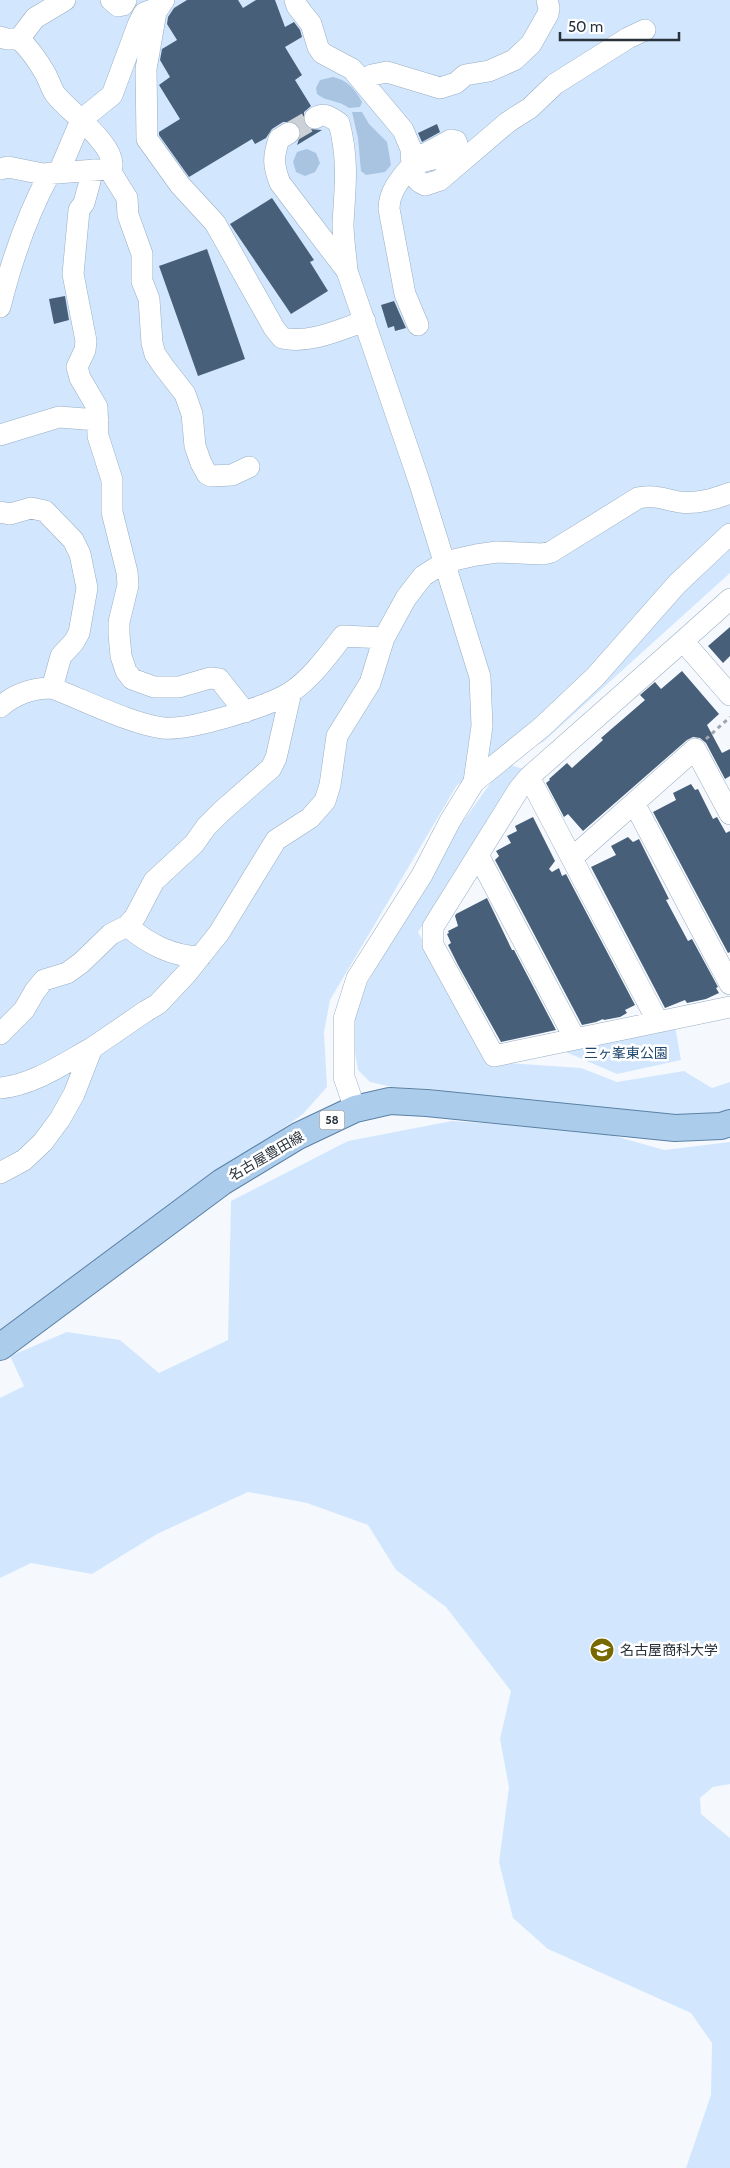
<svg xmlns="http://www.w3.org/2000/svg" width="730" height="2168" viewBox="0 0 730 2168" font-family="Cabin,'Noto Sans JP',sans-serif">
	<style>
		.green { fill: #d2e7fe }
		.water { fill: #a8c4e1 }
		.building { fill: #475f79 }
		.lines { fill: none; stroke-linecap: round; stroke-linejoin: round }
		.minor-tunnel { stroke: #ccd1d7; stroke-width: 21; stroke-dasharray: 21 11; stroke-linecap: butt }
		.minor-casing { stroke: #98adc2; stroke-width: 22 }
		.major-casing { stroke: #5a80a5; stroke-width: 28 }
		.path { stroke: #a0a6ac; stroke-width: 3; stroke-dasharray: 4 4; stroke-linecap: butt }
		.minor { stroke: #fff; stroke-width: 21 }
		.major { stroke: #acccec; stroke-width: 26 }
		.labels { text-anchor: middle; stroke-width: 5; stroke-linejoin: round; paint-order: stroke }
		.shield { fill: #fff; stroke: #696f75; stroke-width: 1 }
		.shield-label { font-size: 12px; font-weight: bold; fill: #29313a }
		.park-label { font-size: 14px; fill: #204970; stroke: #fff }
		.street-label { font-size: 14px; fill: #29313a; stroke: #fff }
		.poi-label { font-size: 14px; fill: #29313a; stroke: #fff; text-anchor: start }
	</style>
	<rect width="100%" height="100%" fill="#f5f9fe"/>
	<path class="green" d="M 0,0 L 730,0 L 730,573 L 543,742 L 457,785 L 330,1000 L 324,1032 L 327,1087 L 303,1114 L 0,1331 Z
		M 505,763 L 523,769 L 433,911 L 418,932 L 485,1053 L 495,1062 L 581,1068 L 617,1082 L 684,1071 L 712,1088 L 730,1082 L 730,1114 L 652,1119 L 431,1089 L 392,1087 L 370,1082 L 358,1070 L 352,1034 L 358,999 L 456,831 Z
		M 675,1026 L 681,1060 L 617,1074 L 554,1047 Z
		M 452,1121 L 594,1130 L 664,1150 L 730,1142 L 730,1784 L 713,1787 L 700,1798 L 701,1814 L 730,1838 L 730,2168 L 686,2168 L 711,2095 L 712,2043 L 691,2013 L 548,1949 L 513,1918 L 499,1862 L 509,1787 L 500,1739 L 511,1691 L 446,1607 L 396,1570 L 368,1525 L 307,1503 L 248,1492 L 157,1534 L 92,1574 L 31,1563 L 0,1578 L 0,1398 L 24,1386 L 10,1356 L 67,1332 L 120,1340 L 159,1373 L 228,1340 L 231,1201 L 348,1141 Z"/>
	<path class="water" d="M 333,77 C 347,80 355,89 362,102 L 360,107 L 349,108 C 339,100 326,102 317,94 L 316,88 L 320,80 Z
		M 352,112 L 362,112 L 369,124 L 387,142 L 391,165 L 385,172 L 366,175 L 361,171 L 358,138 Z
		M 307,149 L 316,153 L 320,163 L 315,172 L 305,176 L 296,172 L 293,162 L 297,152 Z"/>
	<path class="building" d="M 187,0 L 238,0 L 243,8 L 256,0 L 275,0 L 285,27 L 294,22 L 300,30 L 302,37 L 285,47 L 302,75 L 295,80 L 311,106 L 304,112 L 304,123 L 309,129 L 322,130 L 297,145 L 301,133 L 300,127 L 295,122 L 283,122 L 272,129 L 266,138 L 255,144 L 252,139 L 189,177 L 159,135 L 159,132 L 180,119 L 159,85 L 170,77 L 160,60 L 162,49 L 177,40 L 167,24 L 168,17 L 174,8 Z
		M 437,124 L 440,132 L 422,142 L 418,133 Z
		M 272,198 L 314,260 L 310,262 L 328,291 L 291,314 L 230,224 Z
		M 207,249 L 245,359 L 198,376 L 159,266 Z
		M 65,296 L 69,320 L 54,324 L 49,299 Z
		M 394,301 L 406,328 L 395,331 L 394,326 L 388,328 L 381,305 Z
		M 730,627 L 730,656 L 723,663 L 708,646 Z
		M 682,671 L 719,714 L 707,725 L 722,753 L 730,749 L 730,776 L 725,779 L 706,743 L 700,738 L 693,737 L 687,740 L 583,831 L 568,814 L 564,817 L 546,783 L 550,780 L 549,779 L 567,763 L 572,768 L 603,740 L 601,738 L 645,700 L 640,695 L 655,682 L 661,689 Z
		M 691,784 L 695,790 L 698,789 L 713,819 L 717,817 L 726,833 L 730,831 L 730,952 L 728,953 L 653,812 L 676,800 L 673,793 Z
		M 533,817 L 555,861 L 549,869 L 552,872 L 559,868 L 562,876 L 566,874 L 635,1005 L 625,1010 L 627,1013 L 620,1017 L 604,1020 L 603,1019 L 596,1022 L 582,1025 L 495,860 L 499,856 L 496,851 L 511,843 L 507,836 L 517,831 L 515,826 Z
		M 628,837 L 633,842 L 639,839 L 669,899 L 666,900 L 688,941 L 692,939 L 718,987 L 716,988 L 719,993 L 706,999 L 687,1003 L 685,1000 L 665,1008 L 591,867 L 616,855 L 611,846 Z
		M 487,898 L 512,950 L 514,950 L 556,1030 L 501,1042 L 458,965 L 448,945 L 451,943 L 447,934 L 449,933 L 448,931 L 458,926 L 455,916 L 456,914 Z"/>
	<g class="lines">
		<path class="minor-tunnel" d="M 289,133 L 315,118"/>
		<defs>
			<path id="minor" d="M 111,0 L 118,6 L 123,5 L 126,0
				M 164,0 L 156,12 L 146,69 L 147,139 L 180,185 L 215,223 L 274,328 L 282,338 C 310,344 339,330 365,321
				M 295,0 L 297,6 L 311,24 L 318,47 L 322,53 L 352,69 L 403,130 L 411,149 L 412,165 C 401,178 389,191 389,209 L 405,294 L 418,325
				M 0,37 L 7,39 L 19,39 C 29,48 38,61 45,73 C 49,80 51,88 55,94 C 69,112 114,143 112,166 L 109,169 L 43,174 L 8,167 L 0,169
				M 19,39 L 35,18 L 65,0
				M 364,82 L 372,75 L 387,72 L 440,88 L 456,83 L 465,75 L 489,71 L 514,60 L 531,44 L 548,14 L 549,8 L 547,0
				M 289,133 L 279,139 C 273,157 273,165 280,183 L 347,271 C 346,256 343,240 343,224 C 345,186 349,161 339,123 C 330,117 325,112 315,118
				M 414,160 L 451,140 L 456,141 L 459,151 C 453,162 443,157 433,159 C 426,160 419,163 412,165 C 414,175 415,181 425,185 L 440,180 L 508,122 L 530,108 L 555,84 L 628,38 L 645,30
				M 109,169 L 127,198 L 128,215 L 142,254 L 142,281 L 149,299 L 152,343 L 155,354 L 164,367 L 185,394 L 192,414 L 195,446 L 201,463 L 207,474 L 211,476 L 232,475 L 249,467
				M 93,170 L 84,203 L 79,210 L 73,274 L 86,341 L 85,350 L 77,367 L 80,378 L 97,407 L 98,436 L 112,480 L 112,512 L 127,572 L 128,585 L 119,622 L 119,634 L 121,656 L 126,671 L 132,679 L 154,687 L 179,687 L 210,678 L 219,679 L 245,712
				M 59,172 L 81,120 L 112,95 L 138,25 L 144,13 L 152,10 L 156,12
				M 347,271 L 419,481 L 480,677 L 482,726 L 474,782 L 450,821 L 422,875 L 357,978 L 344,1019 L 344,1077 L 355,1109
				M 0,307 C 11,263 28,213 50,173
				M 0,435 L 59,417 L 98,420
				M 0,512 L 10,514 L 31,508 L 45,511 L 73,540 L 80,554 L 87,588 L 79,633 L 74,642 L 61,656 L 52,688
				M 730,599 L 683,641 L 730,695
				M 683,641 L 529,777 L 519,789 L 433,927 L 433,945 L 494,1056 L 730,1007
				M 0,707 C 15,694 33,688 52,688 C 84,700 131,724 163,728 C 189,731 270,706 291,692 C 312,678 328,655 343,636 L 384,638
				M 529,777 L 658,1022
				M 474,782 L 542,727 L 595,677 L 677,584 L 730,534
				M 634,803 L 730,984
				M 478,855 L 575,1039
				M 572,858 L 695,749 L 730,814
				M 127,926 C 149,944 171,956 200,957
				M 0,1034 L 24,1010 L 35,991 L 44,980 L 67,973 L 81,963 L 111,934 L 127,926 L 135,917 L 154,881 L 194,844 L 206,827 L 222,811 L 271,768 L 276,758 L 291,692
				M 0,1088 C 33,1085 63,1064 92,1048
				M 0,1173 L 24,1160 L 43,1142 L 60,1119 L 74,1094 L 92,1048 L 146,1011 L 158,1004 L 187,973 L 219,933 L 276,840 L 310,818 L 325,801 L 330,785 L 337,736 L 370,683 L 384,638 L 406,598 L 423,576 L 445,562 L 476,555 L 497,552 L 543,554 L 551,552 L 638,498 C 653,494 666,500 680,502 C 698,504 714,499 730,493"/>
			<path id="major" d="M 0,1347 L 222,1182 L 298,1136 L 355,1109 L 390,1101 L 427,1103 L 675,1128 L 721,1126 L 730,1123"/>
		</defs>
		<use href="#minor" class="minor-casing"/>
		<use href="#major" class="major-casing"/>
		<path class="path" d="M 706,739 L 730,717"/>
		<use href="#minor" class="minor"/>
		<use href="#major" class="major"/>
	</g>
	<defs>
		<symbol id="university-disc" viewBox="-11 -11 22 22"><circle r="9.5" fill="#776800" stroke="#fff"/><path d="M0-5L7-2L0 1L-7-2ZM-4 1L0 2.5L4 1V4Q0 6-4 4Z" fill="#fff"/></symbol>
	</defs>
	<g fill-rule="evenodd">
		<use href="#university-disc" x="588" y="1636" width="28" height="28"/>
	</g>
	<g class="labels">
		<rect class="shield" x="319.5" y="1110.5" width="25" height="19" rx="4"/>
		<g class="shield-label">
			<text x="332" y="1124">58</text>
		</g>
		<g class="park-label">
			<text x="626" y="1058">三ヶ峯東公園</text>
		</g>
		<g class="street-label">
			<text transform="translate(266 1156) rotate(-30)" y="5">名古屋豊田線</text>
		</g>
		<g class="poi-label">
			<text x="620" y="1655">名古屋商科大学</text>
		</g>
	</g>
	<path d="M560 32v8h119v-8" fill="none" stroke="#29313a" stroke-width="2.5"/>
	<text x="568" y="32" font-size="15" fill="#29313a" stroke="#ffffff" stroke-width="4" paint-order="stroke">50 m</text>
</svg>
